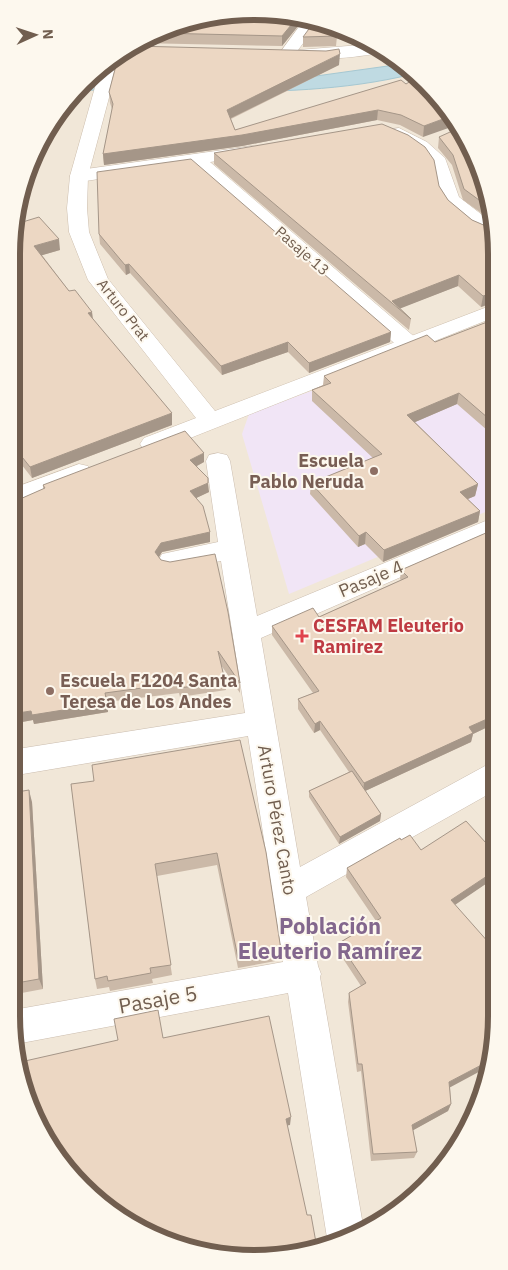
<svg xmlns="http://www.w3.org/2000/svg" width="508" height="1270" viewBox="0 0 508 1270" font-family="'IBM Plex Sans',sans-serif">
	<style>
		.residential { fill: #f1e7d8 }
		.education { fill: #f1e5f6 }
		.water { fill: #bfdae2; stroke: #a6c8d2 }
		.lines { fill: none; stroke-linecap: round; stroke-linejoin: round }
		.street-casing { stroke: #cbbdaf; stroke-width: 1 }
		.secondary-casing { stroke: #cdbead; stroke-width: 1 }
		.street { fill: #fff; fill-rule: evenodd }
		.secondary { fill: #fff; fill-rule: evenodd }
		.wall { fill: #cbb9a8 }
		.shaded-wall { fill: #a59688 }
		.building { fill: #ecd7c3; stroke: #a59688 }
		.education-dot { fill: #8d6e63; stroke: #fdf8ee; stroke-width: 2 }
		.health-dot { fill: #e0444e; stroke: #fdf8ee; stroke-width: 2 }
		.labels { text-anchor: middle; stroke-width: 4; stroke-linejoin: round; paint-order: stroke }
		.far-street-label { font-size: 15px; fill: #715e4f; stroke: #fdf8ee }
		.education-label { font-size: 18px; font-weight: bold; fill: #785e54; stroke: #fdf8ee; text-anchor: end }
		.street-label { font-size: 18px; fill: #715e4f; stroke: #fdf8ee }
		.health-label { font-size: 18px; font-weight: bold; fill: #be3a42; stroke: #fdf8ee; text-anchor: start }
		.near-street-label { font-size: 21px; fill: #715e4f; stroke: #fdf8ee }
		.near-neighbourhood-label { font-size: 22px; font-weight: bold; fill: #83678d; stroke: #fdf8ee }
		.rim { fill: none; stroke: #715e4f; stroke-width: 6 }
	</style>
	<rect width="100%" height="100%" fill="#faf5e8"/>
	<path class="residential" d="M 238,12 L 332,24 L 389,52 L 437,94 L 472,147 L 495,222 L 497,1016 L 484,1094 L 446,1164 L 376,1226 L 301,1254 L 71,1176 L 24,1094 L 11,1016 L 11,254 L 24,176 L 71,94 L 146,36 Z"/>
	<path class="education" d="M 495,323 L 495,508 L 289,594 L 242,434 L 249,414 Z"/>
	<path class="water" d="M 402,64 L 413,74 C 344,91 273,92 202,92 C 164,92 126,92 88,90 L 74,92 L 96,75 L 309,77 Z"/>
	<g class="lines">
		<defs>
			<path id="street" d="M 304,20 L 319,22 L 298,50 L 373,44 L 386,51 C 374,56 302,64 295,54 L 287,59 L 281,57 L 279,54 Z
				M 399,128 L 427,142 L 445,158 L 459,197 L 495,225 L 495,241 L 488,239 L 449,210 L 441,198 L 430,164 L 390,133 L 393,129 Z
				M 252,146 L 258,147 L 261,151 L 258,155 L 210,162 L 417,339 L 420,344 L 417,349 L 409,351 L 401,349 L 191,165 L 79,182 L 72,180 L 70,176 L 72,172 L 79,170 Z
				M 218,453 L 227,455 L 230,461 L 257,616 L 495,517 L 495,536 L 261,638 L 300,867 L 485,766 L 496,762 L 496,790 L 306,897 L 318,966 L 321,974 L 320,977 L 364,1231 L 328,1244 L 288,993 L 16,1044 L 11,1016 L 13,1010 L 283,962 L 248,736 L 11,776 L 11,750 L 245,713 L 221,561 L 171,570 L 162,568 L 158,561 L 162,554 L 218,542 L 206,461 L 209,455 Z"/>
			<path id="secondary" d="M 116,61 L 118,64 L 88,176 L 87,208 L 89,232 L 108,279 L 215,411 L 495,304 L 495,317 L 160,450 L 152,452 L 144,450 L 140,444 L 144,438 L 196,418 L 88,280 L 69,232 L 67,208 L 70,176 L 99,73 Z
				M 79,464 L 88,466 L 91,472 L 88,478 L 11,506 L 11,489 Z"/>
		</defs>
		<use href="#street" class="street-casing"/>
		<use href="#secondary" class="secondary-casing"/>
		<use href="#street" class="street"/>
		<use href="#secondary" class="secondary"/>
	</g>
	<path class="wall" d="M 238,12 L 303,20 L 282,46 L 138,43 L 146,36 Z
		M 332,24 L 350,33 L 336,30 L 337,36 L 336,46 L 303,47 L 303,37 Z
		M 134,46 L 339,65 L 231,119 L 235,130 L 406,84 L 437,94 L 423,137 L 400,125 L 377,120 L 242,146 L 104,165 L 103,154 L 112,109 L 110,103 L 109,92 L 117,60 L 116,60 Z
		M 439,137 L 472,147 L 495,223 L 463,200 L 452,165 L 438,148 Z
		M 214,153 L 439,186 L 448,200 L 472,220 L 495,230 L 495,303 L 481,307 L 458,286 L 400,308 L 411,319 L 409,330 L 214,164 Z
		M 99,234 L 391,332 L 390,342 L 309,373 L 288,352 L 222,375 L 130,273 L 126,275 L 100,244 Z
		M 60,250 L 42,255 L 69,291 L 92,312 L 93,319 L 172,425 L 32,478 L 11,451 L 11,254 Z
		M 495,319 L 495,437 L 457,404 L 415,422 L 478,484 L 475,496 L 468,499 L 480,511 L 478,522 L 383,562 L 365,544 L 358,547 L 310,494 L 311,483 L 373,458 L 312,401 L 312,390 L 323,385 L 324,376 L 435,342 Z
		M 204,462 L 197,466 L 209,492 L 196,498 L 210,532 L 210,542 L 162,552 L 159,557 L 240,683 L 240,693 L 221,665 L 225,681 L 226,690 L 180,697 L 179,693 L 107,702 L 108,712 L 34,724 L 33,720 L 11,724 L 11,503 L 43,489 L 43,485 Z
		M 495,529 L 496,723 L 473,734 L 471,742 L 365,791 L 381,814 L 380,821 L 339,844 L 309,797 L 309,791 L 349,772 L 320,730 L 314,733 L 298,709 L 298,699 L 313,693 L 272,635 L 272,626 L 319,617 L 401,580 L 400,579 L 401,570 Z
		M 71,784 L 266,852 L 281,950 L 281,960 L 238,968 L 217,865 L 157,876 L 172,975 L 152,979 L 153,983 L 110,991 L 109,987 L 97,989 L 95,979 Z
		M 11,787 L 13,793 L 32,802 L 43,989 L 11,995 Z
		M 496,839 L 496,877 L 455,904 L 450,1087 L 451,1104 L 448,1111 L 413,1130 L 417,1152 L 414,1158 L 371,1161 L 361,1071 L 357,1072 L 348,1002 L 349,993 L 361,986 L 338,951 L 339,943 L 376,921 L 346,877 L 347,868 L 401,840 L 421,850 L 490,847 L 492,842 Z"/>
	<path class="shaded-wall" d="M 296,19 L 303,20 L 282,46 L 282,36 Z
		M 340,54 L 339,65 L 227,120 L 227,110 Z
		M 378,110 L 377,120 L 242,146 L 104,165 L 103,154 Z
		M 451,116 L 457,125 L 423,137 L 424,126 Z
		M 59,239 L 60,250 L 36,257 L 34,246 Z
		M 129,264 L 130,273 L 126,275 L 125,265 Z
		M 459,275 L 458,286 L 399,309 L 392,301 Z
		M 495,292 L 494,302 L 481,307 L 483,296 Z
		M 92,312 L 93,323 L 88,313 Z
		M 391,332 L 390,342 L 309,373 L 309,363 Z
		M 288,342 L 288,352 L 222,375 L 221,366 Z
		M 459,393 L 457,404 L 406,426 L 407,415 Z
		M 172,413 L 172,425 L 32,478 L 30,467 Z
		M 204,453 L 204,462 L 191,469 L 190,460 Z
		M 208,483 L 209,492 L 190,501 L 190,491 Z
		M 478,484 L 475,496 L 458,503 L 460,492 Z
		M 480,511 L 478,522 L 383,562 L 384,550 Z
		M 210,532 L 210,542 L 162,552 L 156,562 L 155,552 L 161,543 Z
		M 366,532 L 365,544 L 358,547 L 359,536 Z
		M 107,703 L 108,712 L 34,724 L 33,720 L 11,724 L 11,714 L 31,711 Z
		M 496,715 L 496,723 L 473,734 L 471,742 L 363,792 L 364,783 L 469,727 Z
		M 320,721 L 320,730 L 314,733 L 315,724 Z
		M 29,790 L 32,802 L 43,989 L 39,979 Z
		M 381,814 L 380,821 L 339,844 L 340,837 Z
		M 496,870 L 496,877 L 449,909 L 451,900 Z
		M 489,1061 L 488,1067 L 447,1089 L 449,1082 Z
		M 451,1104 L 448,1111 L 410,1132 L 412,1125 Z
		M 291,1117 L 290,1125 L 285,1126 L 286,1119 Z"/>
	<path class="building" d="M 238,12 L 296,19 L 282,36 L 158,33 Z
		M 314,22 L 332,24 L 335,26 L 337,36 L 303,37 Z
		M 134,46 L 326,51 L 339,49 L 340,54 L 227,110 L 235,130 L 401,80 L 406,84 L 417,77 L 437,94 L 451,116 L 424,126 L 401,115 L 378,110 L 242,135 L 103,154 L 113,104 L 109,92 L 118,58 Z
		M 382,124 L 408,135 L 425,147 L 434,160 L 439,186 L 448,200 L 472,220 L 495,230 L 495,292 L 483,296 L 459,275 L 392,301 L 411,319 L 214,153 Z
		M 459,128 L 472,147 L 490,208 L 464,189 L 453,155 L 439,137 Z
		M 191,159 L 391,332 L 309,363 L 288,342 L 221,366 L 129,264 L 125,265 L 99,234 L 97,172 Z
		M 39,217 L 59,239 L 34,246 L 69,291 L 75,290 L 92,312 L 88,313 L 172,413 L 30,467 L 11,443 L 11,254 L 16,224 Z
		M 495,319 L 495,424 L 459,393 L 407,415 L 478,484 L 460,492 L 480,511 L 384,550 L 366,532 L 359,536 L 311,483 L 382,454 L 312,390 L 331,383 L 324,376 L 427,335 L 435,342 Z
		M 185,431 L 204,453 L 190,460 L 208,478 L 208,483 L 190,491 L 203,506 L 210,532 L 161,543 L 155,552 L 161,560 L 170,562 L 215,554 L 228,612 L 240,683 L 218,651 L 225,681 L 180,688 L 179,683 L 105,693 L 107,703 L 32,715 L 31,711 L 11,714 L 11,503 L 45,488 L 43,485 Z
		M 495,529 L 496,715 L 469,727 L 473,733 L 364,783 L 320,721 L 315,724 L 298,699 L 319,691 L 272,626 L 313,608 L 319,617 L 408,577 L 401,570 Z
		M 240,740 L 266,852 L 281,950 L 238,958 L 217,853 L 155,864 L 171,965 L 150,968 L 151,973 L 108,981 L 107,976 L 95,979 L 71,784 L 94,781 L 92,765 Z
		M 352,771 L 381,814 L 340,837 L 309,791 Z
		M 29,790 L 39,979 L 11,984 L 11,793 Z
		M 466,821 L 496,854 L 496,870 L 451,900 L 497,952 L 497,1016 L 489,1061 L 449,1082 L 451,1104 L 412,1125 L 417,1152 L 373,1154 L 362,1064 L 358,1064 L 349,993 L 366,983 L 339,943 L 381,918 L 347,868 L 400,838 L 401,840 L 410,835 L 421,850 Z
		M 496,839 L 496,847 L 492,842 Z
		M 158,1010 L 163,1038 L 269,1016 L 291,1117 L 286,1119 L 307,1215 L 311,1215 L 317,1248 L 301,1254 L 222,1257 L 133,1226 L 71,1176 L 25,1096 L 25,1061 L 118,1040 L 114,1019 Z"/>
	<g class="education-dot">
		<circle cx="374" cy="471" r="5"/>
		<circle cx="50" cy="691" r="5"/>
	</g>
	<path class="health-dot" d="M299.5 628.5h5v5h5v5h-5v5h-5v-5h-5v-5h5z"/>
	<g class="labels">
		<g class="far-street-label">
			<text transform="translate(302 251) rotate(41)" y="5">Pasaje 13</text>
			<text transform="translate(123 310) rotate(52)" y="5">Arturo Prat</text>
		</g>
		<g class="education-label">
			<text x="364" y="467">Escuela<tspan x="364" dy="21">Pablo Neruda</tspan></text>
			<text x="60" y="687" text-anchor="start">Escuela F1204 Santa<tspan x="60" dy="21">Teresa de Los Andes</tspan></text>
		</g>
		<g class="street-label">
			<text transform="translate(371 579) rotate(-23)" y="6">Pasaje 4</text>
			<text transform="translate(277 820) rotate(80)" y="6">Arturo Pérez Canto</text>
		</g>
		<g class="health-label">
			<text x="313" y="632">CESFAM Eleuterio<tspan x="313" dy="21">Ramirez</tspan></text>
		</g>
		<g class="near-street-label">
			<text transform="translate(158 1000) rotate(-10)" y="7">Pasaje 5</text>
		</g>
		<g class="near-neighbourhood-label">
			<text x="330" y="934">Población<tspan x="330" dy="25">Eleuterio Ramírez</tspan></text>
		</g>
	</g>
	<path d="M0 0H508V1270H0ZM254 20H254A234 234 0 0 1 488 254V1016A234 234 0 0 1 254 1250H254A234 234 0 0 1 20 1016V254A234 234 0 0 1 254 20Z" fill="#fdf8ee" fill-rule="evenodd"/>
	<path class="rim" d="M254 20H254A234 234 0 0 1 488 254V1016A234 234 0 0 1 254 1250H254A234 234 0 0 1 20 1016V254A234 234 0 0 1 254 20Z"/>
	<g transform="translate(35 35) rotate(87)" stroke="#fdf8ee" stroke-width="4" paint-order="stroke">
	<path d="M0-4L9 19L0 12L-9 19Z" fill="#715e4f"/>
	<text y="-8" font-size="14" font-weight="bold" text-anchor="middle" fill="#715e4f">N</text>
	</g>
</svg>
